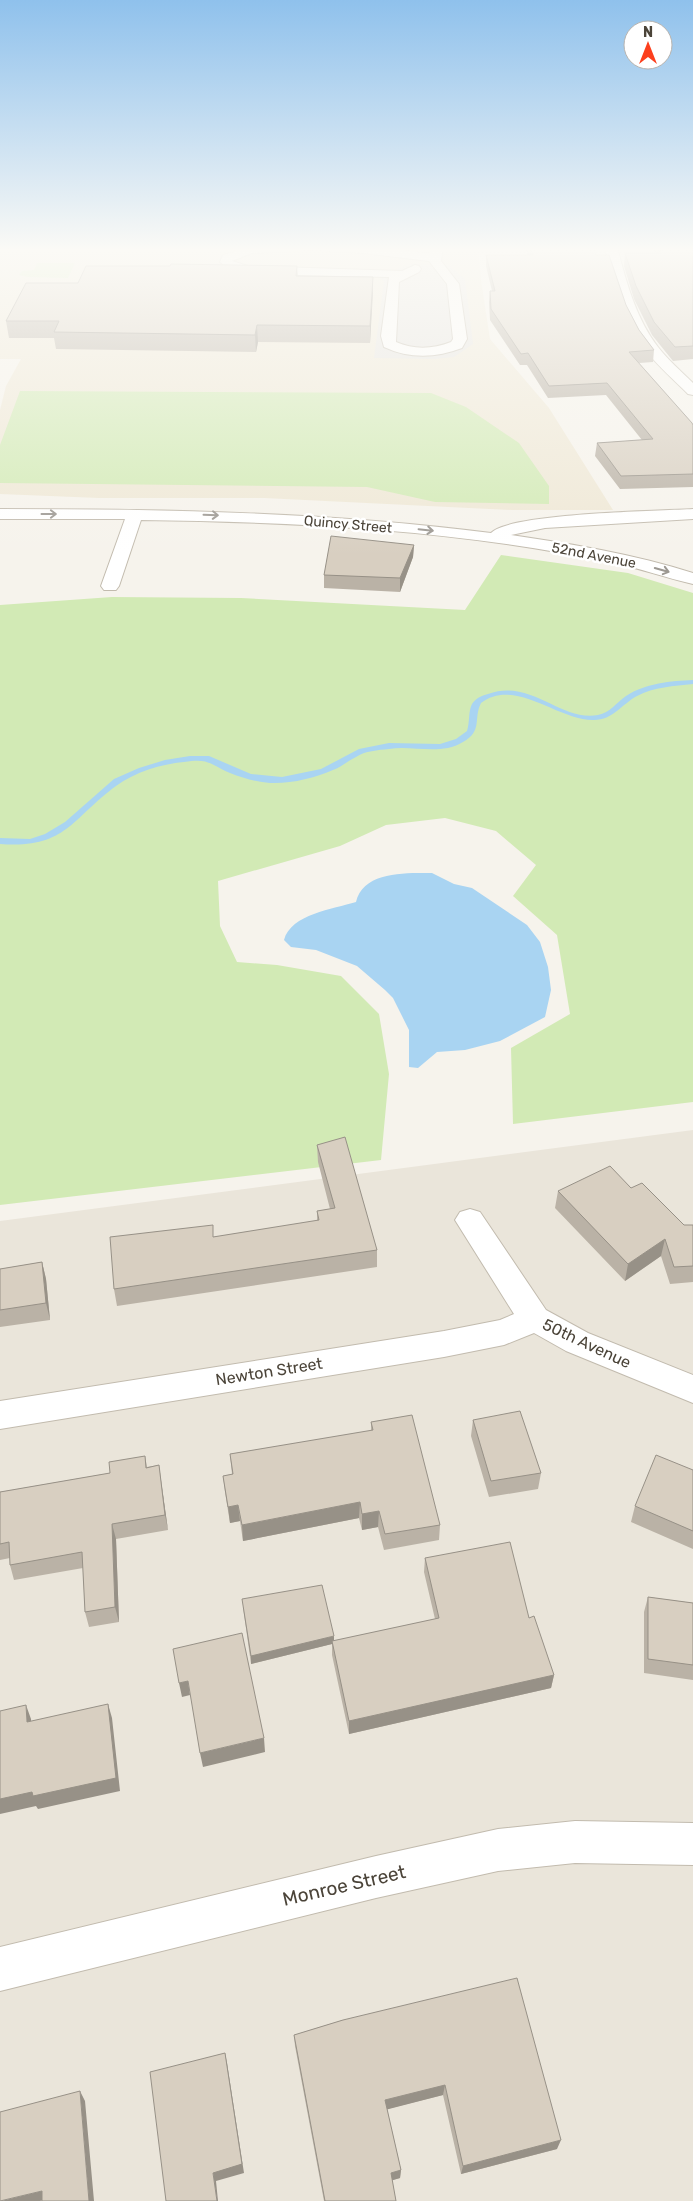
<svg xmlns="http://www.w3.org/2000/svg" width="693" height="2201" viewBox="0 0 693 2201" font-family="Rubik,sans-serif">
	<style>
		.residential { fill: #eae5da }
		.education { fill: #efe8d6 }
		.green { fill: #d2eab5 }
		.parking { fill: #e5e3e0 }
		.water { fill: #a9d4f2 }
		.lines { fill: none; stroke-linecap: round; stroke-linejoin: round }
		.stream { fill: #a9d4f2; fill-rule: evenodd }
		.minor-casing { stroke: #c2bbae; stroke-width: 2 }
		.minor { fill: #fff; fill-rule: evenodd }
		.wall { fill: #bab2a6 }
		.shaded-wall { fill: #979187 }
		.building { fill: #d8cfc1; stroke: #979187 }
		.oneway { stroke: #9c9892 }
		.labels { text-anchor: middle; stroke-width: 5; stroke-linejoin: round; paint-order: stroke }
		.far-street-label { font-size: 14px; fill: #4b4439; stroke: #fff }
		.street-label { font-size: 16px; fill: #4b4439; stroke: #fff }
		.near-street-label { font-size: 19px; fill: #4b4439; stroke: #fff }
	</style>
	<rect width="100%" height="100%" fill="#f6f3ec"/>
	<path class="residential" d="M 693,1130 L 693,2201 L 0,2201 L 0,1221 Z"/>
	<path class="education" d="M 0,247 L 478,247 L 481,280 L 490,339 L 549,408 L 613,510 L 512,510 L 264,498 L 99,498 L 0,494 L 0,410 L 6,386 L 21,359 L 0,359 Z"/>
	<path class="green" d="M 37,263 L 75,263 L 68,278 L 28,277 L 19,275 L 22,271 L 34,270 Z
		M 20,391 L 431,393 L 466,407 L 519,443 L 549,486 L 549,504 L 435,502 L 367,487 L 0,483 L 0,445 Z
		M 501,555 L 628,573 L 693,593 L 693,1102 L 513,1124 L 511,1048 L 570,1014 L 557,935 L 513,896 L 536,865 L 496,831 L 445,818 L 386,825 L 340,846 L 218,881 L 220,926 L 237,962 L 277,965 L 341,976 L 379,1014 L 389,1074 L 381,1160 L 0,1205 L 0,605 L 112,597 L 241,598 L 465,610 Z"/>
	<path class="parking" d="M 410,264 L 448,265 L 465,279 L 473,344 L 454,357 L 435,359 L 374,358 L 384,281 L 378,277 Z"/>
	<path class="water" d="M 432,873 L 454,884 L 472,888 L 527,925 L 540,942 L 548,967 L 551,990 L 545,1017 L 500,1041 L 465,1050 L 437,1052 L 418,1068 L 409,1067 L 409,1030 L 393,998 L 385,990 L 357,966 L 316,950 L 291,947 L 284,940 C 291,914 333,909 356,902 C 363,871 406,873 432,873 Z"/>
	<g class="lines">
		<path class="stream" d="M 693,680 L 693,684 C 674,686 654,687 637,696 C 622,704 613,720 594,720 C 558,721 515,677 481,703 C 473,719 483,731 463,742 C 440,756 413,745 389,749 C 378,750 365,751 356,757 C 348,761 341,767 333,770 C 314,778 291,784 270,783 C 256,782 243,778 230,773 C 209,764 209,758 184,762 C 161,764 135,772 116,786 C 71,819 66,849 0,844 L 0,838 L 30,839 L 45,834 L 65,822 L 114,779 L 139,768 L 165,760 L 190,756 L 209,756 L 251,774 L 282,777 L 321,769 L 359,749 L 389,743 L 440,744 L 456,739 L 467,731 C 470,722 468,712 472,704 C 476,698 481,696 488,694 C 531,678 561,722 598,715 C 610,713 617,702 626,696 C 646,683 671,681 693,680 Z"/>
		<defs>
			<path id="minor" d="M 251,247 L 371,247 L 426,253 L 430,253 L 431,247 L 443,247 L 441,261 L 459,284 L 467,339 L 462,348 C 436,358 410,359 384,347 L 381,336 L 389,277 L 248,274 L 231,270 L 220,262 L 223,255 ZM 313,250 L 363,253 L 429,261 L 447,284 L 453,339 L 451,342 C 433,349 414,350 396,342 L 399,282 L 419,272 L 421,269 L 419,266 L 415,265 L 402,271 L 248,266 L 232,261 L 252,253 Z
				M 605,247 L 617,247 C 626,281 636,319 658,347 C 668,360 681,371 693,383 L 693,395 L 688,394 C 674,380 659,367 647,352 C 625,321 614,284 605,247 Z
				M 0,509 C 164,509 328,512 491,533 C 509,513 660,511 693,509 L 693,519 L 545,528 L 511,535 C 572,544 633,554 693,573 L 693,584 C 666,578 640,568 613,563 C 459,530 298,522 141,520 L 119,586 L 116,590 L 104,590 L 101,586 L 125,519 L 0,519 Z
				M 470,1209 L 480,1212 L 546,1310 L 588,1333 L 693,1375 L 693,1403 L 566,1351 L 534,1333 L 504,1345 L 444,1357 L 0,1429 L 0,1401 L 444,1331 L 500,1320 L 514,1314 L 455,1220 L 460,1212 Z
				M 575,1821 L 693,1823 L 693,1865 L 575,1863 L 498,1871 L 376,1898 L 0,1991 L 0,1947 L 376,1856 L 498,1829 Z"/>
		</defs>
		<use href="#minor" class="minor-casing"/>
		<use href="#minor" class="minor"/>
	</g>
	<path class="wall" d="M 525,247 L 593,247 L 596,255 L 626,305 L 639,330 L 654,350 L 653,362 L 639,363 L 693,425 L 693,487 L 620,489 L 595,456 L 597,443 L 642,440 L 606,395 L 548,398 L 527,365 L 520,365 L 490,320 L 489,302 L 490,291 L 492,291 L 486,266 L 486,255 L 528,255 Z
		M 654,247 L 693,247 L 693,359 L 673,361 L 652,335 L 634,299 L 624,266 L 625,253 L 655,253 L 654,249 Z
		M 170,266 L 297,266 L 298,276 L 373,277 L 370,343 L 258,342 L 256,352 L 56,349 L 54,338 L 9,338 L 6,321 Z
		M 414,545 L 413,557 L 400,592 L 324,588 L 324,575 Z
		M 317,1145 L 377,1250 L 377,1267 L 117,1306 L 114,1289 L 214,1237 L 317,1221 L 317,1211 L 330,1209 L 318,1162 Z
		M 631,1188 L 684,1225 L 693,1225 L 693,1282 L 670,1284 L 661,1256 L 625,1281 L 555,1208 L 558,1191 Z
		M 42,1262 L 46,1279 L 50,1320 L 0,1327 L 0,1269 Z
		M 473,1420 L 541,1473 L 538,1489 L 489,1497 L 471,1436 Z
		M 371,1422 L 440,1525 L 439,1540 L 384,1550 L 378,1527 L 362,1530 L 359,1518 L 243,1541 L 240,1521 L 230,1523 L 225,1492 L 223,1476 L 232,1474 L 230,1454 L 371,1431 Z
		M 145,1456 L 147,1467 L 159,1465 L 168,1530 L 116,1539 L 119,1622 L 89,1627 L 85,1612 L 83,1568 L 14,1580 L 10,1565 L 10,1558 L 0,1560 L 0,1492 L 110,1473 Z
		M 693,1470 L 693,1549 L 631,1522 L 635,1506 Z
		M 425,1558 L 529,1618 L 554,1675 L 551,1688 L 349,1734 L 332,1655 L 332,1644 L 251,1664 L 243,1607 L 334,1641 L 435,1619 L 424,1572 Z
		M 648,1597 L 693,1603 L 693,1680 L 644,1673 L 644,1612 Z
		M 343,2020 L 557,2149 L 461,2174 L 443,2095 L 387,2109 L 401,2170 L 400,2178 L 392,2180 L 396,2201 L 324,2201 L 295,2046 L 294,2035 Z"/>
	<path class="shaded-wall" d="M 373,277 L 373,293 L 370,343 L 370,326 Z
		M 257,325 L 258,342 L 256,352 L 255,335 Z
		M 414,545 L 413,557 L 400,592 L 400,578 Z
		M 665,1239 L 661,1256 L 625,1281 L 628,1264 Z
		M 42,1262 L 46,1279 L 50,1320 L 46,1303 Z
		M 159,1465 L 161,1481 L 168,1530 L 165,1515 Z
		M 360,1502 L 359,1518 L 243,1541 L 242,1525 Z
		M 238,1505 L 240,1521 L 230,1523 L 228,1507 Z
		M 379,1511 L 378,1527 L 362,1530 L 362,1514 Z
		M 112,1524 L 116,1539 L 119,1622 L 115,1607 Z
		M 334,1636 L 334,1644 L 332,1641 L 332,1644 L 251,1664 L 251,1656 Z
		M 554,1675 L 551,1688 L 349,1734 L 349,1721 Z
		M 188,1681 L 190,1695 L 182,1697 L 179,1683 Z
		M 108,1704 L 112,1718 L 120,1791 L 38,1809 L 36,1806 L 0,1814 L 0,1799 Z
		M 26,1705 L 31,1719 L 32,1736 L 27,1722 Z
		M 264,1738 L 265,1752 L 203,1767 L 200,1753 Z
		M 225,2053 L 227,2063 L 244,2173 L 216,2181 L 218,2201 L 217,2201 L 213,2173 Z
		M 445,2085 L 443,2095 L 385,2110 L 385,2100 Z
		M 80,2091 L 85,2101 L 94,2201 L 89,2201 Z
		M 561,2140 L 557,2149 L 461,2174 L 463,2166 Z
		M 401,2170 L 400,2178 L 390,2181 L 391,2173 Z
		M 42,2191 L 48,2199 L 40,2201 L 1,2201 Z"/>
	<path class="building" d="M 530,247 L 593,247 L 596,255 L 609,255 L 626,305 L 639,330 L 654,350 L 629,352 L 692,423 L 693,425 L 693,474 L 621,476 L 597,443 L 653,439 L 607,383 L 549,386 L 528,353 L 521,354 L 491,309 L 490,291 L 495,291 L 486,255 L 533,255 Z
		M 659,247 L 693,247 L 693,346 L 675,347 L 654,322 L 636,286 L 625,253 L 661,253 Z
		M 171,264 L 297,266 L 296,276 L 373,277 L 370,326 L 257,325 L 255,335 L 54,332 L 59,321 L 6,321 L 26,283 L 78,283 L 86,266 L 170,266 Z
		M 331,536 L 414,545 L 400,578 L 324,575 Z
		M 345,1137 L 377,1250 L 114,1289 L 110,1237 L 213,1225 L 213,1237 L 319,1220 L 317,1211 L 335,1208 L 317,1145 Z
		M 610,1166 L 631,1188 L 642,1183 L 684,1225 L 693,1225 L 693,1266 L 674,1267 L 665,1239 L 628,1264 L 558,1191 Z
		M 42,1262 L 46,1303 L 0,1310 L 0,1269 Z
		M 520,1411 L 541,1473 L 491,1481 L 473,1420 Z
		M 412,1415 L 440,1525 L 385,1534 L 379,1511 L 362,1514 L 360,1502 L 242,1525 L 238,1505 L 228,1507 L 223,1476 L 233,1474 L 230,1454 L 373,1430 L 371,1422 Z
		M 656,1455 L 693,1470 L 693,1531 L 635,1506 Z
		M 145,1456 L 146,1468 L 159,1465 L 165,1515 L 112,1524 L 115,1607 L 85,1612 L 82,1552 L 10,1565 L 9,1542 L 0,1544 L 0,1492 L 110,1473 L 109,1462 Z
		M 510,1542 L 529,1618 L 534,1616 L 554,1675 L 349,1721 L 332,1641 L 439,1618 L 425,1558 Z
		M 322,1585 L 334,1636 L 251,1656 L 242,1599 Z
		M 648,1597 L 693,1603 L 693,1665 L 648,1659 Z
		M 242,1633 L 264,1738 L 200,1753 L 188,1681 L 179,1683 L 173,1649 Z
		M 108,1704 L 116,1778 L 33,1796 L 32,1792 L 0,1799 L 0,1711 L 26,1705 L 27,1722 Z
		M 517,1978 L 561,2140 L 463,2166 L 445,2085 L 385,2100 L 401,2170 L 391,2173 L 396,2201 L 325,2201 L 294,2035 L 343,2020 Z
		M 225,2053 L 242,2164 L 213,2173 L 217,2201 L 166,2201 L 150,2072 Z
		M 80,2091 L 89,2201 L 42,2201 L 42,2191 L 0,2201 L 0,2112 Z"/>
	<defs><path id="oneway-shaft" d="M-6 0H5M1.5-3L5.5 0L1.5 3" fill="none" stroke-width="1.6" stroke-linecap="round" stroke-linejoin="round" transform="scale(1.25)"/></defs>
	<g class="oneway">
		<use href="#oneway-shaft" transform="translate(49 514)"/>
		<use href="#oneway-shaft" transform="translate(211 515) rotate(2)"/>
		<use href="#oneway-shaft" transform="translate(426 530) rotate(6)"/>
		<use href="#oneway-shaft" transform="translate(662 570) rotate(16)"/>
	</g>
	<linearGradient id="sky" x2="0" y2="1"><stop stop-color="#8fc1ec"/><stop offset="0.45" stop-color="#fbfaf6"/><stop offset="1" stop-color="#fbfaf6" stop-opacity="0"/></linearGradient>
	<rect width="693" height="555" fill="url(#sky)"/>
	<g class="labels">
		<g class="far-street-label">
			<text transform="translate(348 524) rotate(5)" y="5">Quincy Street</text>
			<text transform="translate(594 555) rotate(11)" y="5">52nd Avenue</text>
		</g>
		<g class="street-label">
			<text transform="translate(587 1343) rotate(25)" y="6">50th Avenue</text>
			<text transform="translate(269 1371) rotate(-9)" y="6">Newton Street</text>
		</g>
		<g class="near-street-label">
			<text transform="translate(344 1885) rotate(-13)" y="7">Monroe Street</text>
		</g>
	</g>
	<g transform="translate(648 45)"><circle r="24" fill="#ffffff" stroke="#b7b4b0"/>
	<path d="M0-4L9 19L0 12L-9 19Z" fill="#fc3f1d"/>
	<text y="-8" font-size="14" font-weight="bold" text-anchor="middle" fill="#4b4439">N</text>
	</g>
</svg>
